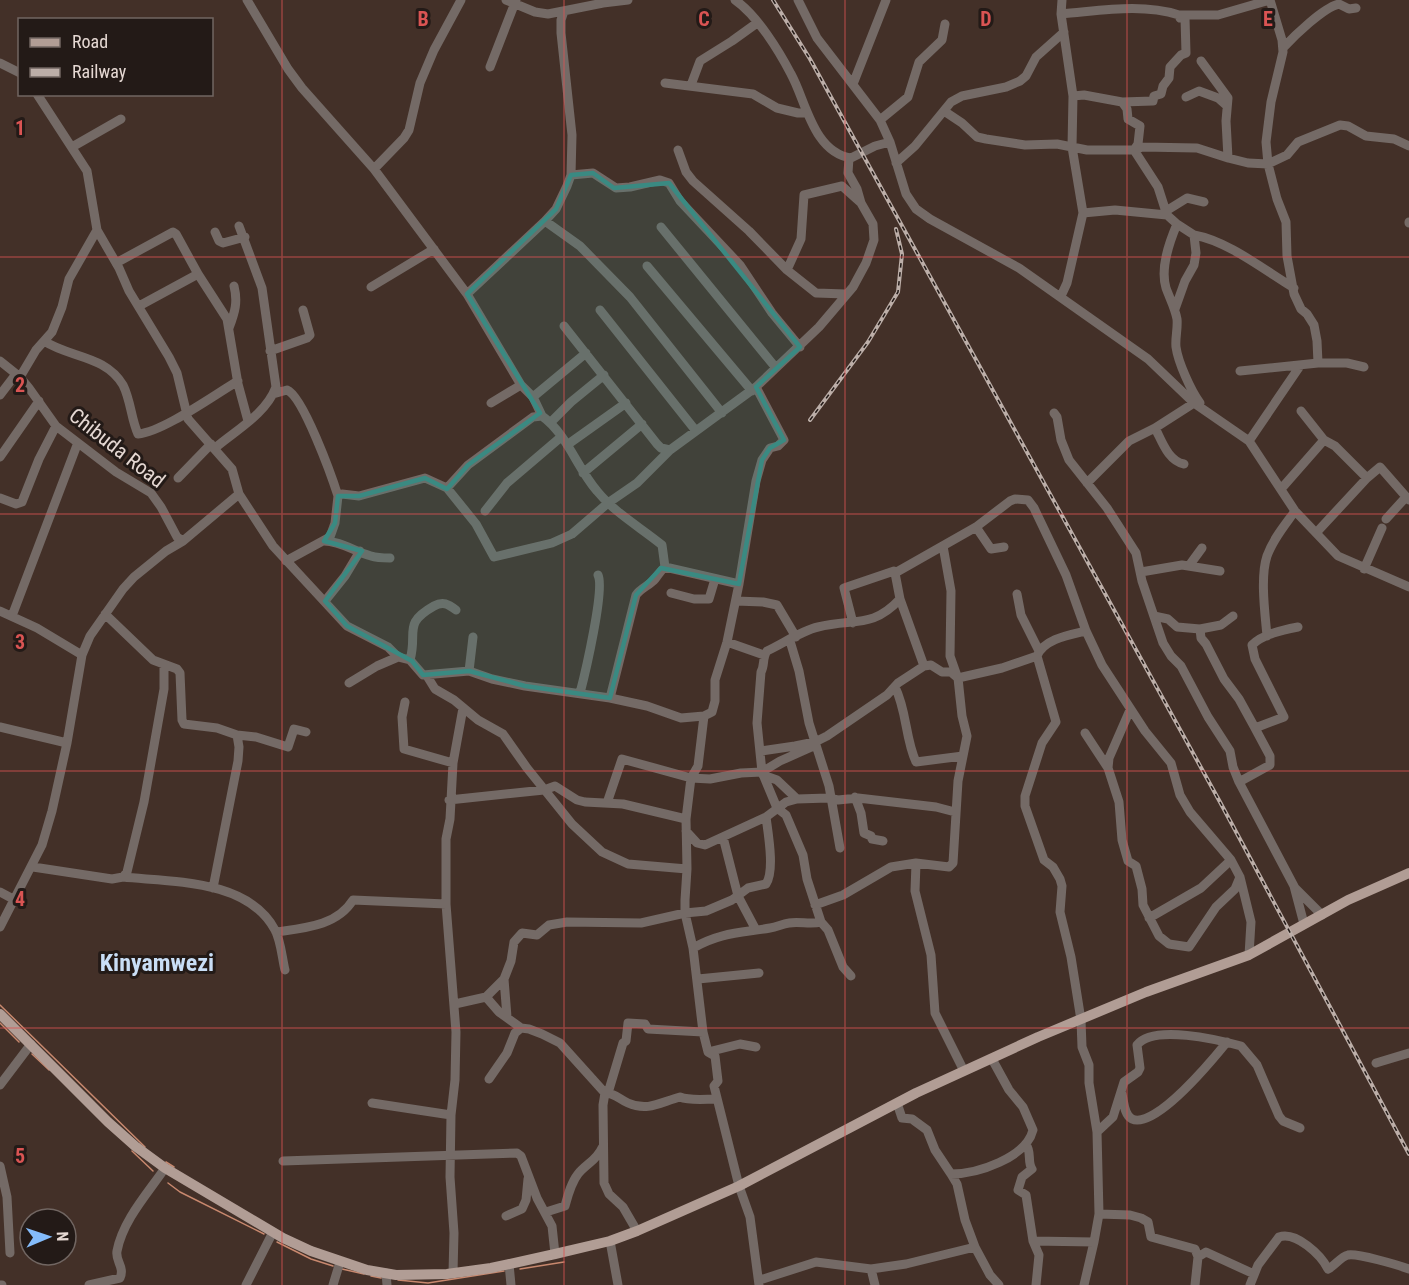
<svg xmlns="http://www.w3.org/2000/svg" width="1409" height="1285" viewBox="0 0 1409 1285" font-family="'Roboto Condensed',sans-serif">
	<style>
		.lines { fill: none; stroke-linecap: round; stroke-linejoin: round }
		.stream { stroke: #c8886e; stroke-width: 1.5 }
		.minor { stroke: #746a66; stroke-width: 9 }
		.major { stroke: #b19d95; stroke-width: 10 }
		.rail-casing { stroke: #bcaea8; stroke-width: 4 }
		.rail { stroke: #231a17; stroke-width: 1.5; stroke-dasharray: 4.5; stroke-linecap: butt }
		.marked { fill: #3a8a82; fill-opacity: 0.2; stroke: #3a8a82; stroke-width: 4.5; stroke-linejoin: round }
		.grid { fill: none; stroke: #da5453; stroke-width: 1.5; stroke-opacity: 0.55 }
		.labels { text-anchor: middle; stroke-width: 6; stroke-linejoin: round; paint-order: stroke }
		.street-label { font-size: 21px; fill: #e5d8d3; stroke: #231a17 }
		.quarter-label { font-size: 24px; font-weight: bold; fill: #c9def6; stroke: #231a17 }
		.grid-label { font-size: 20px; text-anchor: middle; font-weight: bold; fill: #da5453; stroke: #231a17; stroke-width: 6; stroke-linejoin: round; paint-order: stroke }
	</style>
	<rect width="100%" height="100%" fill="#433028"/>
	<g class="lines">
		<path class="stream" d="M 0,1005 L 145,1147
			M 0,1023 L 19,1042
			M 32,1054 L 49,1070
			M 132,1151 L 153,1171
			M 166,1162 L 174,1167
			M 168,1183 L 180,1192 L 264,1234
			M 277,1242 L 311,1259 L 333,1266
			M 342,1269 L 364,1274
			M 520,1269 L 564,1262
			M 371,1276 L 381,1278
			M 398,1280 L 428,1283 L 504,1271"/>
		<path class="minor" d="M 247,0 L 288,69 L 302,88 L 374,169 L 467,294 L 545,221 L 556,209 L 567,186 L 571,175 L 572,135 L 561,33 L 561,20 L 564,11
			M 506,0 L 535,12 L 548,14 L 603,3 L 628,0
			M 735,0 C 757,15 779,51 791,74 C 806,101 813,152 851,158 L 875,146 L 890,142
			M 798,0 L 817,38 L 880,120 L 890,142 L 906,194 L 916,209 L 930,219 L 1019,268 L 1148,359 L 1194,403 L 1249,441 L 1295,511 L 1338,556 L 1409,587
			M 1270,0 L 1282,40 L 1283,52 L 1271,102 L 1266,142 L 1268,164 L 1277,199 L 1286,222 L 1287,256 L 1294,294 L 1301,309 L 1307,314 L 1314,325 L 1317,341 L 1318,363
			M 1061,14 C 1100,11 1141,3 1179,15 L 1180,18 L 1185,18 L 1186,53 L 1181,55 L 1170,67 L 1169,78 L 1163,86 L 1161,94 L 1154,96 L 1153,101 L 1122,102
			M 1179,15 L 1218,15 L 1270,0
			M 1283,48 C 1294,36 1324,7 1339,4 L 1349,9 L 1356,8
			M 1201,61 L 1228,98 L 1226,121 L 1228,158 L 1248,163 L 1268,164 L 1287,155 L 1298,142 L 1340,125 L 1348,126 L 1366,136 L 1394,139 L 1409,146
			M 0,63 L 20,73
			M 490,67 L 516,0
			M 665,83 L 753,94 L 777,108 L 798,113 L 807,113
			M 853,84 L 886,0
			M 691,85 L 700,61 L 732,41 L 757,23
			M 1186,97 L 1199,91 L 1218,98 L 1227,106
			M 944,111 L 962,123 L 977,137 L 986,139 L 1025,145 L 1057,144 L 1087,150 L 1134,150 L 1138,144 L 1140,126 L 1128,119 L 1127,109 L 1122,102 L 1084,95 L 1073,96
			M 880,120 L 908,97 L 919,62 L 942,40 L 945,24
			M 72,147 L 121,119
			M 678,150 L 686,172 L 693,181 L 749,231 L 787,270 L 816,293 L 846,294
			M 896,163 L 915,146 L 951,102 L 962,96 L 1006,87 L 1020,81 L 1026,76 L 1036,57 L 1064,32
			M 374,169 L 404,138 L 409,130 L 420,83 L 434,50 L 461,0
			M 571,175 L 593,173 L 616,188 L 630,187 L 660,180 L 669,183 L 680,201 L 740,265 L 772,313 L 800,347
			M 1166,211 L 1187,198 L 1204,202
			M 1083,213 L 1115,210 L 1167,215 L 1177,224
			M 1167,215 L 1158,187 L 1134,150 L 1142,147 L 1197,148 L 1228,158
			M 545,221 L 580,246 L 630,297 L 722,413
			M 1409,223 L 1409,222
			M 661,227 L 776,368
			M 215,232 L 219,241 L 223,243 L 245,237
			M 1194,235 C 1228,241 1264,270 1294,288
			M 116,263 L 173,232 L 176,234 L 198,274 L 227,319 L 238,384 L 248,421
			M 647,266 L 752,391
			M 787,270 L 801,239 L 804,195 L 842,186 L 861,203
			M 371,287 L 434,249
			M 467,294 L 521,385 L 533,397 L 542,416
			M 1061,296 L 1067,283 L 1083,213 L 1072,147 L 1073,96 L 1061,14 L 1062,0
			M 139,306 L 198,274
			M 1175,309 L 1185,281 L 1194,265 L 1196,253 L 1194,235 L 1177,224 C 1169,243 1160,268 1166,288 C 1170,299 1175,308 1177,319 C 1178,329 1175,338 1176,347 C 1178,362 1191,391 1200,403
			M 600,310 L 696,431
			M 564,326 L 657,444 L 661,448 L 670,450
			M 229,328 C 235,312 238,302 234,286
			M 44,341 C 70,358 105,355 123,385 C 131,401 131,419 138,434 C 163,432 214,395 238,381
			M 270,351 L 307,338 L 310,335 L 303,310
			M 0,361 L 20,377 L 29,388 L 56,426 L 116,472 L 151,493 L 161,507 L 177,537 L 183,541
			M 1240,371 L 1318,363 L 1347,363 L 1364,367
			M 20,377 L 36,350 L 52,332 L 62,307 L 69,279 L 97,230
			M 756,387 L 784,440 L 778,446 L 770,448 L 762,460 L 756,481 L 739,584 L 727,642 L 715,680 L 715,701 L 712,712 L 704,716 L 698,766 L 691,778 L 686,819 L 687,869 L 685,900 L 685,913 L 693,948 L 703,1032 L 708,1052 L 715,1056 L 718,1081 L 714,1086 L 739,1186 L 750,1217 L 759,1285
			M 273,394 L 287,390 C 303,396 332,477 338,496
			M 0,395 L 16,374
			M 533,397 L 586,353
			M 491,403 L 521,385
			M 1301,411 L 1324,440 L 1335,446 L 1367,478 L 1380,467 L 1409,500
			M 1054,413 L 1057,417 L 1061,440 L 1069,460 L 1107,508 L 1136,553 L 1142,581 L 1163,643 L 1171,656 L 1181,666 L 1208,717 L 1230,751 L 1233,767 L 1239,782 L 1294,886 L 1304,924
			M 551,422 L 571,402 L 604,375
			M 1155,428 C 1162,441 1168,461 1184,464
			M 1249,441 L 1300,366
			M 567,445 L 626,403
			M 215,448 C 236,430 266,414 276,387 L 262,288 L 239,226
			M 0,457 L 39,401
			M 583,473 L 642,424
			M 178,478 L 211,444
			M 1087,483 L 1129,441 L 1155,428 L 1194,403
			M 447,488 L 476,524 L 494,557 L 552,543 L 572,534 L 608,503 L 637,483 L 670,450 L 756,387 L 819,327 L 853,287 L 866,263 L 874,240 L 873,224 L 861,203 L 857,189 L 848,173 L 849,158
			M 1281,489 L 1324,440
			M 239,494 L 273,546 L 347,626 L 388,647 L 398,657 L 410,660 L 423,675 L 469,671 L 492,679 L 525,686 L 610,698 L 647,706 L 681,718 L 704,716
			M 0,498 L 16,504 L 22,502 L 39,459 L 56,426
			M 485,511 L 507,483 L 561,437
			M 1386,519 L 1406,497
			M 976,527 L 991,549 L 1004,547
			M 1316,533 L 1367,478
			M 324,541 C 341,541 355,552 371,556 C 377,558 384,558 390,558
			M 943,546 L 951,591 L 950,656 L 957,676
			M 286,561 L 330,537 L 335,523 L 338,496 L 342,494 L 359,496 L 425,478 L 447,488 L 468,465 L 533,417 L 542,416 C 567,434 577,468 597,491 C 615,513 640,527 662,545 L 665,567 L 739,584
			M 1191,566 L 1191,563 L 1202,548
			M 1364,569 L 1382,528
			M 1141,572 L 1182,565 L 1220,571
			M 671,593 L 694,599 L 709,599 L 715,579
			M 1017,594 L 1021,615 L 1039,651
			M 900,599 L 924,666
			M 325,601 L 345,576 L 360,551
			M 736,601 L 763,602 L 777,605 L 796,637
			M 0,611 L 37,628 L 82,655
			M 105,614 L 153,660 L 177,669 L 180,673 L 182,720 L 184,724 L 217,728 L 237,735 L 239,747 L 238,761 L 213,888
			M 12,616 L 77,445
			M 1154,616 L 1168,619 L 1177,627 L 1200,629 L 1201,638 L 1206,644 L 1224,679 L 1239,699 L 1255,728
			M 853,623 L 844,588 L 894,571
			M 1200,629 L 1221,625 L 1233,616
			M 1267,636 C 1265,613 1260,577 1267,556 C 1273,539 1285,525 1295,511
			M 790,641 L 799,671 L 809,723 L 829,786 L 840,848
			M 727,642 L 764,655
			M 410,660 C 418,632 402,624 434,606 C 443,601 448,604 456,610
			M 469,671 L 473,637
			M 427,676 L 435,689 L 454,700 L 478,720 L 503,734 L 527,768 L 572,824 L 602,852 L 628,864 L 687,869
			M 958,678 L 1002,668 L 1037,656
			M 349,683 L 377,666 L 398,657
			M 895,687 C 907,711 905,738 916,762 L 963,756
			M 580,693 C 585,674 605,589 598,575
			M 610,698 L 636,595 C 641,588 650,585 655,579 C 659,574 660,571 665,567
			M 405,702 L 402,717 L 404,749 L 453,763
			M 1130,710 L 1109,758 L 1108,768 L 1119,802 L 1122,840 L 1128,861 L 1136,866 L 1142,889 L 1143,905 L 1159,936 L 1169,944 L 1189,947 L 1216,907 L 1235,889 L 1240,877
			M 0,727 L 67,743
			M 1085,733 L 1108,768
			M 237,735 L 256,737 L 288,747 L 294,729 L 306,732
			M 761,751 L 795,746 L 815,742 L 827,736 L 887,695 L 898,683 L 924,666 L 931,665 L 942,672 L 951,672 L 958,678 L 962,716 L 967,736 L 958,781 L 953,863 L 949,867 L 916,863 L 891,867 L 843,895 L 815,905
			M 763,775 L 777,780 L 797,799
			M 1239,782 L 1270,765 L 1270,756 L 1255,728 L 1284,717 L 1255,659 L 1252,645 C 1263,634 1283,630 1298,627
			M 855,797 L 861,813 L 864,833 L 871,836 L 872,839 L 883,841
			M 449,800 L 544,790 L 555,786 L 577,800 L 585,802 L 623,804 L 686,819
			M 607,803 L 622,759 L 691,778 L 710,779 L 741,773 L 762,772 L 780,761 L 816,745
			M 686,831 L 697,843 L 705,845 L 766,817 L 786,802 L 797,799 L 828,798 L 838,800 L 858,798 L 936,807 L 955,812
			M 723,837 L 738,896 L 756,930
			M 916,863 L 915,891 L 931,955 L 935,1013 L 964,1071
			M 33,867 L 112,879 L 123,877 L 127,872 L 144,802 L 164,689 L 164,666
			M 123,877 C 172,882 248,879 275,930 C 281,941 282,958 285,970
			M 1295,888 L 1322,915
			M 0,892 L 15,900
			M 1149,918 L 1201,888 L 1231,860
			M 0,927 L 42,845 L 52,811 L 67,743 L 82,655 L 90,636 L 123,589 L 134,577 L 166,551 L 183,541 L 239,494 L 232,469 L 188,419 L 177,373 L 169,357 L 129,291 L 119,268 L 97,230 L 87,171 L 37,94
			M 276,932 C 304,928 337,926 353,900 L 446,904
			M 693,948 C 721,932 741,933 770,928 C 777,927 782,924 789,923 C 800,921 810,925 821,922
			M 851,976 L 843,967 L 828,930 L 821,922 L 807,879 L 803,855 L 786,815 L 777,808 L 762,772 L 757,723 L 761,672 C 765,665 762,658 767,651 C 784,643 801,631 818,627 C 854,618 872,629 900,599 L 895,573 L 976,527 L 1010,501 L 1015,499 L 1028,500 L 1034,508 L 1066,575 L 1086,631 L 1102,665 L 1145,731 L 1171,763 L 1180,795 L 1190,812 L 1231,860 L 1240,877 L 1251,922 L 1249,955
			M 504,979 L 507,1017
			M 698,979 L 759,973
			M 486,997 L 499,1012 L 521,1028
			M 455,1004 L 486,997 L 504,979 L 511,961 L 514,942 L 522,933 L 537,935 L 549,925 L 567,922 L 641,923 L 685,913 L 706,911 L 732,900 L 748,888 L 766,884 C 775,871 768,833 766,817
			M 708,1052 L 740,1044 L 756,1047
			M 1376,1063 L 1409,1053
			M 489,1079 L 507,1053 L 515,1033 L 521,1028 L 529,1029 L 542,1034 L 560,1043 L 605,1093
			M 0,1085 L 31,1044
			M 608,1093 L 623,1043 L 626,1041 L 628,1023 L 645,1024 L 648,1029 L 703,1032
			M 1122,1094 C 1124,1102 1124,1115 1132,1119 C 1155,1130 1214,1058 1227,1042
			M 372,1103 L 451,1115
			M 897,1103 L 902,1118 L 912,1119 L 927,1130 L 935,1150 L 951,1174 C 977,1174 1026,1158 1033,1130 L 1023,1107 L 1009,1090 L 992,1059
			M 1097,1132 L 1113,1117 L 1124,1082 L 1138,1072 L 1140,1068 L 1137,1045 C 1153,1024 1219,1040 1241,1046 L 1257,1065 L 1279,1116 L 1283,1121 L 1300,1128
			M 1026,1145 C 1032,1152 1027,1162 1032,1169 L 1022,1177 L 1018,1190 L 1026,1195 L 1033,1241 L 1039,1255 L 1036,1285
			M 283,1161 L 517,1153 L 521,1156 L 537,1198 L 552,1226 L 555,1254
			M 0,1166 L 7,1197 L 10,1253
			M 951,1174 L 957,1184 L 965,1220 L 975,1247 L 990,1275 L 999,1285
			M 546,1212 L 565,1206 C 568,1195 571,1183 578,1174 C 586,1164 597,1160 602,1148
			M 1099,1214 L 1130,1215 L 1141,1218 L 1148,1222 L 1151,1237 L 1195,1249 L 1198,1257 L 1195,1285
			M 506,1216 L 522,1209 L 526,1200 L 528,1179
			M 637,1231 L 623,1207 L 609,1194 L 604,1183 L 603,1105 L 605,1093 C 615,1093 619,1099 628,1103 C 648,1112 661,1102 680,1097 C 690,1101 705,1099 717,1099
			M 610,1241 L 618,1285
			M 1033,1241 L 1094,1242
			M 1198,1257 L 1206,1252 L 1254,1274
			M 509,1264 L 511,1285
			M 871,1269 L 875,1285
			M 386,1273 L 387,1285
			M 453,1273 L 454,1233 L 450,1177 L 451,1115 L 455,1080 L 456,1032 L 446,904 L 446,839 L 450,819 L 453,763 L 463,708
			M 760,1280 L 816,1262 L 871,1269 L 906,1264 L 975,1247
			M 0,1285 L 2,1285
			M 89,1285 L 120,1278 C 125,1267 115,1261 117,1251 C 123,1220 148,1193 165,1168
			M 246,1285 L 273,1232
			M 333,1285 L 340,1262
			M 1084,1285 L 1094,1242 L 1099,1214 L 1097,1132 L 1089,1083 L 1089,1065 L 1082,1047 L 1081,1020 L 1071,957 L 1060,912 L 1062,886 L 1060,879 L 1053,867 L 1044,860 L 1025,806 L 1025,796 L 1042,743 L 1056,722 L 1037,656 C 1044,639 1069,635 1086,631
			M 1250,1285 L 1258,1265 L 1279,1237 C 1296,1231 1321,1255 1328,1269 C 1335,1266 1340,1257 1348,1255 C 1357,1253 1398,1265 1409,1269"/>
		<path class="major" d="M 0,1014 L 108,1122 L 135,1146 L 165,1168 L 283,1238 L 311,1251 L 367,1270 L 396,1275 L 447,1274 L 491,1268 L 555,1254 L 610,1241 L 637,1231 L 739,1186 L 916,1093 L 1038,1037 L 1146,992 L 1249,955 L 1348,900 L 1409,873"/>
		<defs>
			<path id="rail" d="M 773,0 L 810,59 L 1220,802 L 1409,1154
				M 810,420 L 868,342 L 898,292 L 902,254 L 896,229"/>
		</defs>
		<use href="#rail" class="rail-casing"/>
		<use href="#rail" class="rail"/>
	</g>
	<path class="marked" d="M 593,173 L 614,188 L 669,183 L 800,347 L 756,387 L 784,440 L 770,448 L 762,460 L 739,584 L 661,568 L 636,595 L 610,698 L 525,686 L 469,671 L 423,675 L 412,661 L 347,626 L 325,601 L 362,551 L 324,541 L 335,523 L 338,496 L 359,496 L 425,478 L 447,489 L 468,465 L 540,413 L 467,294 L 556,209 L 571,175 Z"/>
	<path class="grid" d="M 282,0 L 282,1285M 564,0 L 564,1285M 845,0 L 845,1285M 1127,0 L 1127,1285M 0,257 L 1409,257M 0,514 L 1409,514M 0,771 L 1409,771M 0,1028 L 1409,1028"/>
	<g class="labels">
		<g class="street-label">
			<text transform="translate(117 448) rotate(38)" y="7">Chibuda Road</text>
		</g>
		<g class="quarter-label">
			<text x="157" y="971">Kinyamwezi</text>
		</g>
	</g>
	<g class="grid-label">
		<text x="423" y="26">B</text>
		<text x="704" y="26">C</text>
		<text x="986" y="26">D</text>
		<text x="1268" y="26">E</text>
		<text x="20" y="135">1</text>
		<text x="20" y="392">2</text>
		<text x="20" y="649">3</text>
		<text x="20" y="906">4</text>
		<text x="20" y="1163">5</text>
	</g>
	<rect x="18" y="18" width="195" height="78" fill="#231a17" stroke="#716662" stroke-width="1.5"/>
	<rect x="30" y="38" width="30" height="9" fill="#b19d95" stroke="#716662" stroke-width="1.5"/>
	<text x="72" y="48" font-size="18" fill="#e5d8d3">Road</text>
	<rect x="30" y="68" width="30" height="9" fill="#bcaea8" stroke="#716662" stroke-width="1.5"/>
	<text x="72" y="78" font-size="18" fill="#e5d8d3">Railway</text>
	<g transform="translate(48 1237) rotate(88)"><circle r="28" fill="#231a17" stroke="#716662" stroke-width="1.5"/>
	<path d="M0-4.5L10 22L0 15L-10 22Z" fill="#84bcfb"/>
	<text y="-9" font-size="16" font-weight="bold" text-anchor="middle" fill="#e5d8d3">N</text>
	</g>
</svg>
